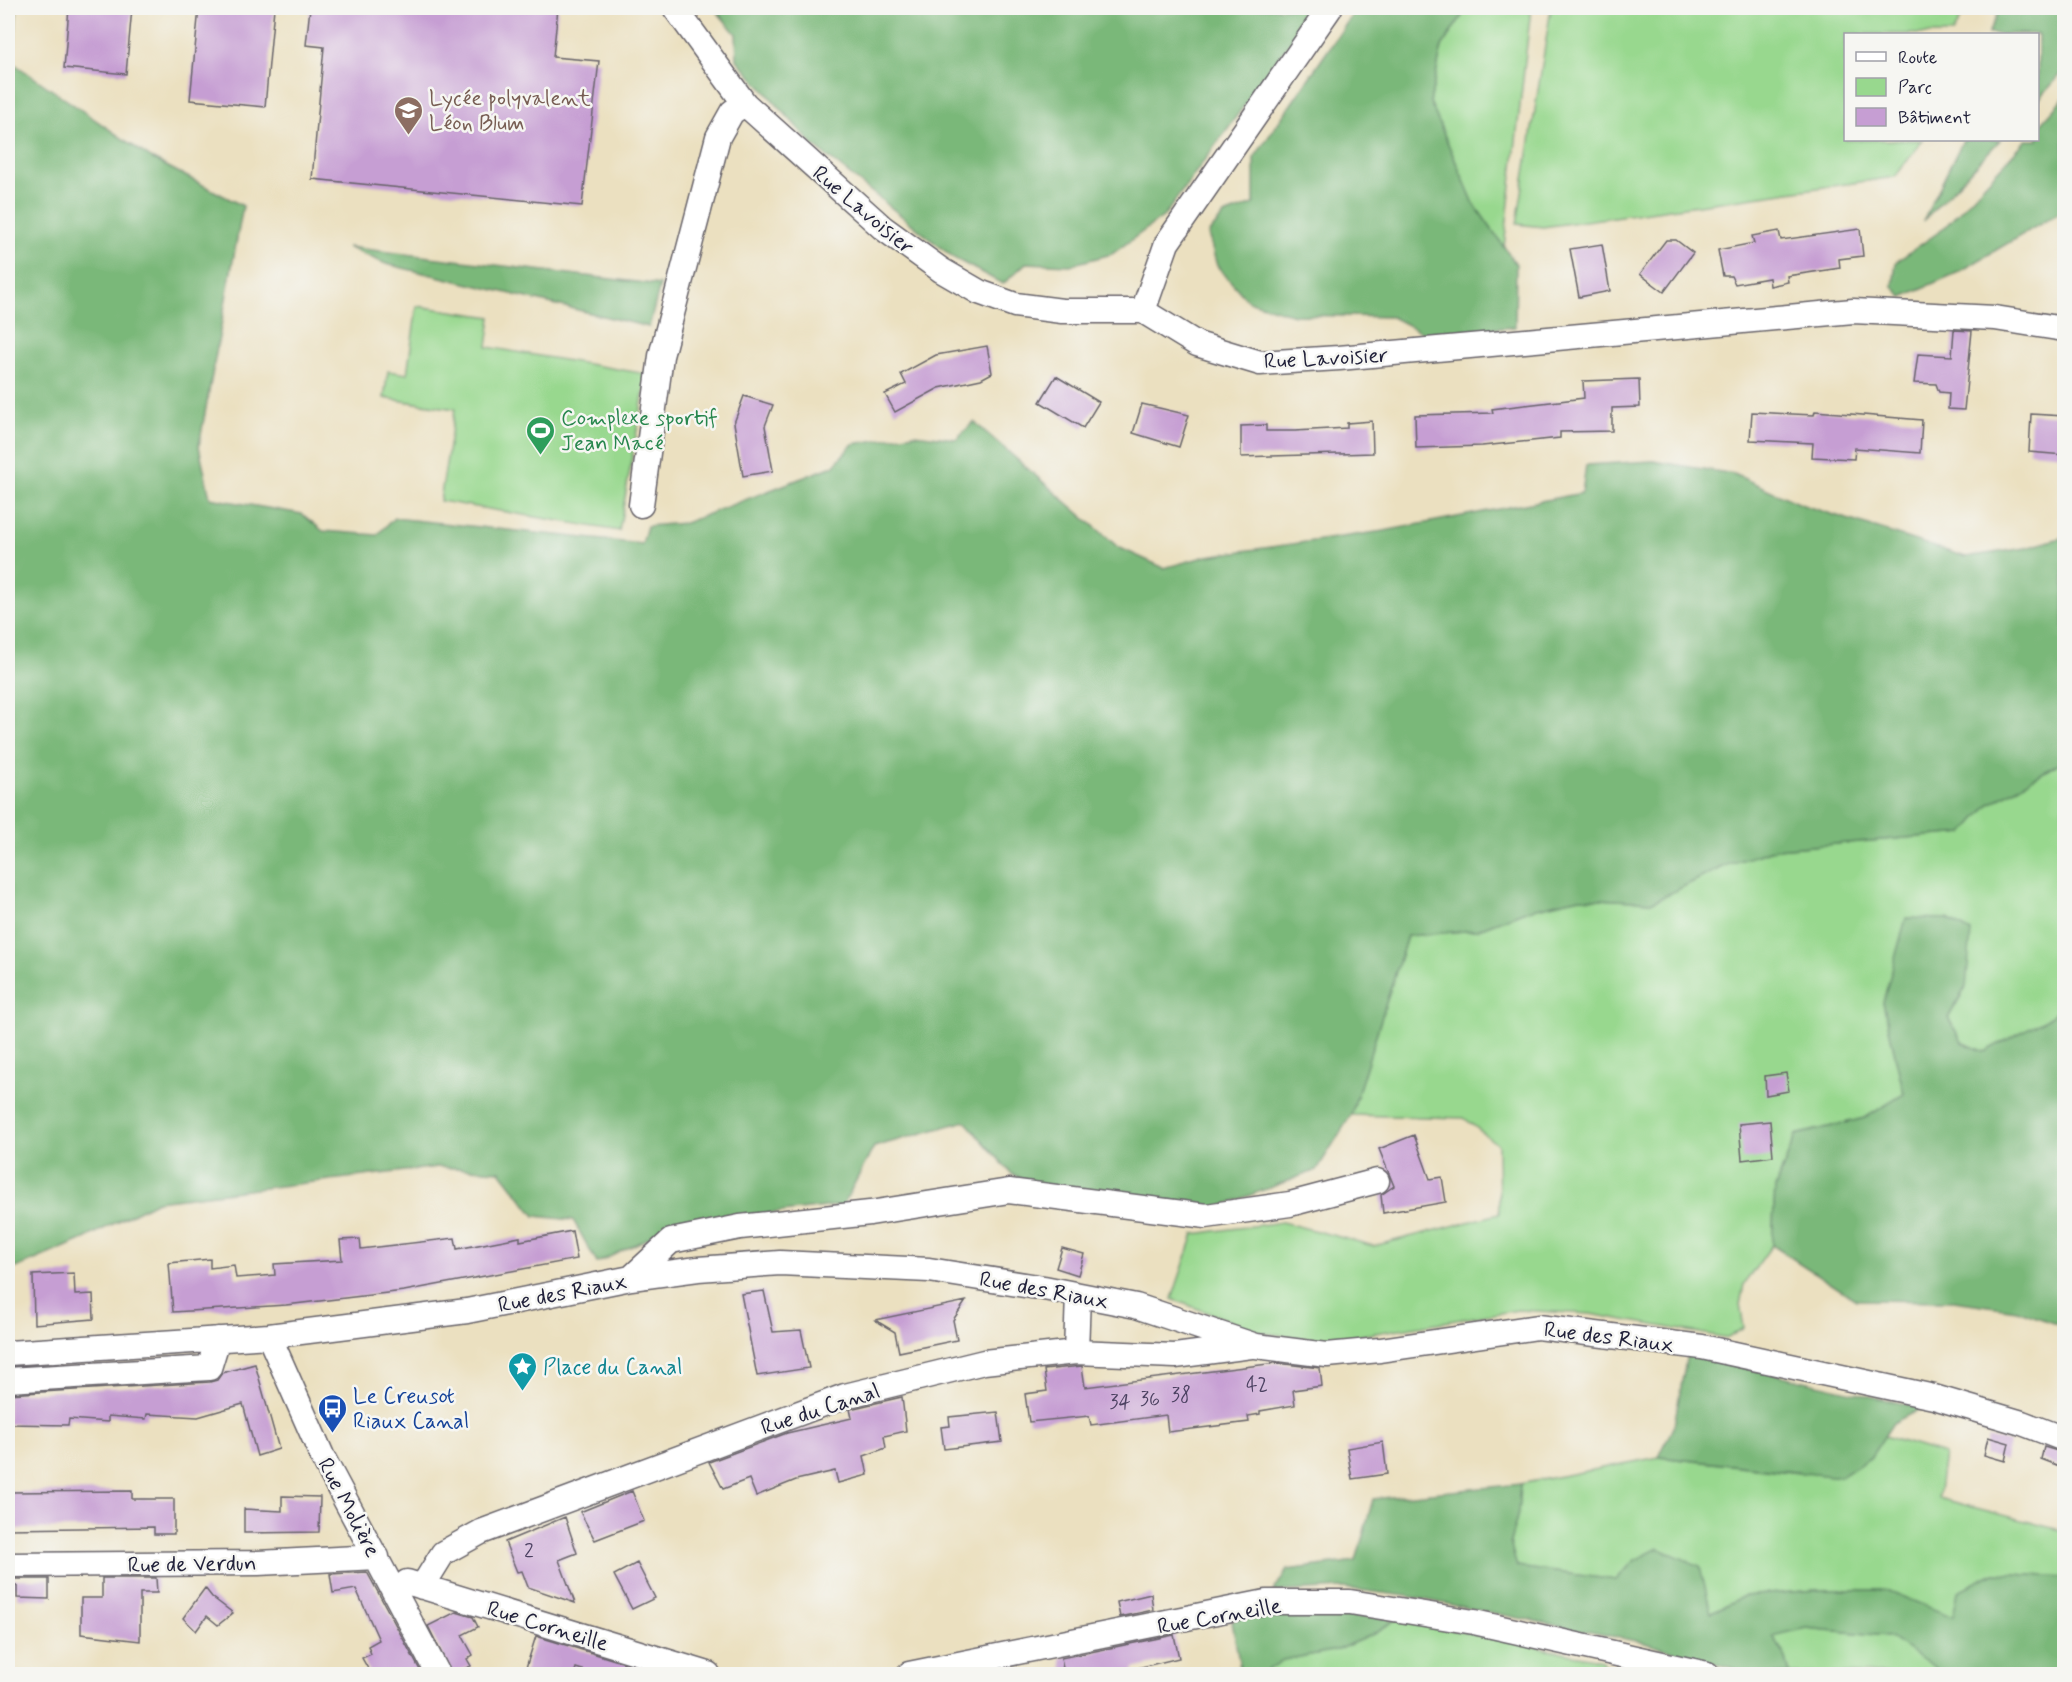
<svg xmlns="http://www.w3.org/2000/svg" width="2072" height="1682" viewBox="0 0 2072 1682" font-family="Mynerve,sans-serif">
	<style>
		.green { fill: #98d88e; stroke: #5d7d64; stroke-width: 1.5 }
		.forest { fill: #7ab879; stroke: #4e6d5a; stroke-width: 1.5 }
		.building { fill: #c69ed3 }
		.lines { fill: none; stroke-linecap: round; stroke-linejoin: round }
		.minor-casing { stroke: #68646a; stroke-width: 27 }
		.minor { stroke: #fff; stroke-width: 24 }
		.labels { text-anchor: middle; stroke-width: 5; stroke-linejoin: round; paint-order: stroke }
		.number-label { font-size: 20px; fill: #4b4161 }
		.education-label { font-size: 22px; fill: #785e54; stroke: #f6f6f2; text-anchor: start }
		.street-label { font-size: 22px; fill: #22223b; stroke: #f6f6f2 }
		.leisure-label { font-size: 22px; fill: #27864d; stroke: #f6f6f2; text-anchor: start }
		.culture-label { font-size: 22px; fill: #0d838f; stroke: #f6f6f2; text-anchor: start }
		.transit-label { font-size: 22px; fill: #164399; stroke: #f6f6f2; text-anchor: start }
	</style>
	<rect width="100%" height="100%" fill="#f6f6f2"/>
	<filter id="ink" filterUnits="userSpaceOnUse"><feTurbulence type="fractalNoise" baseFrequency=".0167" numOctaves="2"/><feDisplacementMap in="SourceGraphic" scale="12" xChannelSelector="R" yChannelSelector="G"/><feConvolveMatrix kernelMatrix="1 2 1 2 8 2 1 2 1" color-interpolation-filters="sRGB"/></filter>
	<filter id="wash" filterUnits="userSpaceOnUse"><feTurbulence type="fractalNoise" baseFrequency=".008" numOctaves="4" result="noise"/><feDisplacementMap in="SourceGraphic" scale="24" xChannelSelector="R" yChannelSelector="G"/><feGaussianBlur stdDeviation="1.35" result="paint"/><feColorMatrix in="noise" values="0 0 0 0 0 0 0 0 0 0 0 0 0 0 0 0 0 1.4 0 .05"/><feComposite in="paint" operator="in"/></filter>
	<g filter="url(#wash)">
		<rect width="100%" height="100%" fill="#ebe0c0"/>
		<path class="green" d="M 1467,8 L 1531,8 L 1504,247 L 1474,204 L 1430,102 L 1442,46 Z
			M 1551,8 L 1966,8 L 1952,34 L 1846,34 L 1846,140 L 1923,140 L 1895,177 L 1543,227 L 1517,224 Z
			M 417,306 L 491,317 L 487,347 L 647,374 L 619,531 L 440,501 L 455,409 L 384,398 L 388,371 L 407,374 Z
			M 2064,760 L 2064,1005 L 2050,1017 L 1984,1052 L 1962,1042 L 1948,1018 L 1966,987 L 1883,1002 L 1904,1094 L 1865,1118 L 1796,1135 L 1775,1188 L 1772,1245 L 1744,1284 L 1740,1305 L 1744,1328 L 1728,1338 L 1590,1314 L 1518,1310 L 1326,1341 L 1262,1333 L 1172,1299 L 1194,1234 L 1282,1222 L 1374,1246 L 1499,1214 L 1498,1145 L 1464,1118 L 1351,1115 L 1407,936 L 1476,930 L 1528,910 L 1580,898 L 1653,902 L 1726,865 L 1776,849 L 1964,833 L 1988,805 Z
			M 1884,1436 L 1944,1454 L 1938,1498 L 2064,1531 L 2064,1577 L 1994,1573 L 1953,1618 L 1886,1590 L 1817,1590 L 1744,1596 L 1710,1613 L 1635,1560 L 1616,1580 L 1516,1567 L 1510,1542 L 1518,1513 L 1520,1484 L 1659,1457 L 1799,1473 L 1870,1458 Z
			M 1397,1619 L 1603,1660 L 1608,1674 L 1262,1674 L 1283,1660 L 1337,1650 L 1371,1635 Z
			M 1806,1628 L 1888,1636 L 1945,1674 L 1790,1674 L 1786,1658 L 1772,1635 Z"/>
		<path class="forest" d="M 8,8 L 17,8 L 13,63 L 151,158 L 243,206 L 199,446 L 210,498 L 302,514 L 323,531 L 377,535 L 394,518 L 642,544 L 647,526 L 685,523 L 833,466 L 853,444 L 914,434 L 956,439 L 974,422 L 1118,547 L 1164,568 L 1207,556 L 1384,531 L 1582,493 L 1586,465 L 1653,461 L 1734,474 L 1803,505 L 1966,557 L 2026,548 L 2064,537 L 2064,760 L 1988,805 L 1964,833 L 1776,849 L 1726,865 L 1653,902 L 1580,898 L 1528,910 L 1476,930 L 1407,936 L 1351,1115 L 1317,1170 L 1211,1210 L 1053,1191 L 1012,1174 L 965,1121 L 874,1147 L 843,1205 L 677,1224 L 597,1263 L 573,1220 L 535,1216 L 500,1171 L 438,1167 L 157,1201 L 84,1239 L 16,1268 L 8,1269 Z
			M 714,8 L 833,8 L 839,11 L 848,8 L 1315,8 L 1164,216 L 1112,254 L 1070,265 L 1026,263 L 1003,284 L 954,258 L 813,145 L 737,60 L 736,34 Z
			M 1357,8 L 1467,8 L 1442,46 L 1430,102 L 1474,204 L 1516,264 L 1515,327 L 1425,334 L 1392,317 L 1294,315 L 1248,301 L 1217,266 L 1208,234 L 1224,215 L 1254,204 L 1254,158 Z
			M 2000,8 L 2064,8 L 2064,71 L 2038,100 L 2038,34 L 1988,34 Z
			M 2064,98 L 2064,210 L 1959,272 L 1902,297 L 1893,286 L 1896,262 L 1943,229 L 2026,140 L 2038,140 L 2038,127 Z
			M 1963,140 L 2000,140 L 1923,221 Z
			M 347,247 L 660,285 L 649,327 L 386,264 Z
			M 1906,918 L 1948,919 L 1971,932 L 1966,987 L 1948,1018 L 1962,1042 L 1984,1052 L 2050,1017 L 2064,1005 L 2064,1327 L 2017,1310 L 1954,1301 L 1856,1300 L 1772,1245 L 1775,1188 L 1796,1135 L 1865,1118 L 1904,1094 L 1883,1002 Z
			M 1687,1354 L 1922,1408 L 1893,1423 L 1870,1458 L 1841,1477 L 1659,1457 L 1674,1425 Z
			M 1520,1484 L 1518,1513 L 1510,1542 L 1517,1567 L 1616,1580 L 1635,1560 L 1658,1548 L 1700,1566 L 1711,1613 L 1744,1596 L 1817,1590 L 1886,1590 L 1953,1617 L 1958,1591 L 1994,1573 L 2064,1577 L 2064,1674 L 1945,1674 L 1888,1636 L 1806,1628 L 1773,1636 L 1786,1658 L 1790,1674 L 1753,1674 L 1641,1642 L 1406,1596 L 1343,1588 L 1273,1592 L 1287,1570 L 1356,1561 L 1373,1499 Z
			M 1265,1611 L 1397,1619 L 1371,1635 L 1337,1650 L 1283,1660 L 1262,1674 L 1241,1674 L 1232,1621 Z"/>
		<g id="blocks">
			<path class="building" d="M 69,8 L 132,8 L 126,74 L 64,68 Z
				M 199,8 L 274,8 L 265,107 L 190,100 Z
				M 310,8 L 558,8 L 553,57 L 599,61 L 582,206 L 312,179 L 324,47 L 306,45 Z
				M 1860,229 L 1863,256 L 1839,259 L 1840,268 L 1787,276 L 1788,282 L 1770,286 L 1769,278 L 1735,284 L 1731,276 L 1723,276 L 1718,250 L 1754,243 L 1752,236 L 1779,231 L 1781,240 Z
				M 1666,240 L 1676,240 L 1693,253 L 1664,292 L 1640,274 Z
				M 1602,244 L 1610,291 L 1579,297 L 1570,249 Z
				M 1954,330 L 1972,331 L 1964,410 L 1948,409 L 1949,393 L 1939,392 L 1936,384 L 1914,383 L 1918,354 L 1952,356 Z
				M 987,346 L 992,373 L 981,379 L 939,388 L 895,412 L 885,394 L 906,384 L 901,374 L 936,355 Z
				M 1056,376 L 1099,402 L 1083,428 L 1040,402 Z
				M 1639,379 L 1640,407 L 1612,408 L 1612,431 L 1560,432 L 1560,438 L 1482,446 L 1416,448 L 1415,415 L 1493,413 L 1492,409 L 1584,398 L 1583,381 Z
				M 744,396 L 773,405 L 765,426 L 773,471 L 743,476 L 734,423 Z
				M 1142,404 L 1189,415 L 1179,447 L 1133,433 Z
				M 1815,411 L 1922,420 L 1920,453 L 1855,448 L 1854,459 L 1812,457 L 1813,443 L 1750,440 L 1752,412 L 1814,415 Z
				M 2031,414 L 2064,416 L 2064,455 L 2029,452 Z
				M 1372,421 L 1373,453 L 1241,457 L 1241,426 L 1266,425 L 1266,431 L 1295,431 L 1347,428 L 1347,423 Z
				M 1786,1073 L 1789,1091 L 1766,1095 L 1765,1076 Z
				M 1770,1121 L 1773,1156 L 1742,1160 L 1739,1124 Z
				M 1414,1135 L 1430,1179 L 1442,1177 L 1446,1202 L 1383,1213 L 1381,1195 L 1394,1186 L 1379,1149 Z
				M 572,1231 L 577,1259 L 404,1291 L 286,1305 L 173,1312 L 169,1263 L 210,1259 L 210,1268 L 234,1265 L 236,1278 L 275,1275 L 274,1264 L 342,1260 L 340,1240 L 360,1239 L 361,1249 L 455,1238 L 457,1249 L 520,1237 L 520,1241 Z
				M 1062,1248 L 1084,1254 L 1078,1275 L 1056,1268 Z
				M 74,1273 L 75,1295 L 93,1294 L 94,1319 L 34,1324 L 33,1275 Z
				M 764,1291 L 773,1332 L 801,1330 L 809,1368 L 757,1376 L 741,1294 Z
				M 966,1301 L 953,1320 L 957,1340 L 899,1352 L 895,1332 L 875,1320 Z
				M 1276,1363 L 1320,1368 L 1322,1386 L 1293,1390 L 1295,1405 L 1260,1411 L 1260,1414 L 1248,1416 L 1249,1422 L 1168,1432 L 1166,1415 L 1091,1425 L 1089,1416 L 1029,1422 L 1025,1394 L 1047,1391 L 1044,1370 L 1082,1366 L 1085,1387 Z
				M 255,1364 L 279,1449 L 257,1456 L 243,1404 L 198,1417 L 147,1414 L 146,1419 L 108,1416 L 108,1422 L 69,1419 L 68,1425 L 8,1424 L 8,1394 L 210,1382 L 217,1380 L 222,1373 Z
				M 902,1397 L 906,1431 L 884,1436 L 886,1448 L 864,1456 L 868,1475 L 838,1483 L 835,1471 L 796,1480 L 756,1496 L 749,1479 L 723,1489 L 709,1462 L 787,1433 L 852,1418 L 850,1409 Z
				M 998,1412 L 1002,1442 L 944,1449 L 941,1427 L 950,1426 L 949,1417 Z
				M 1988,1437 L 2009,1443 L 2005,1461 L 1984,1455 Z
				M 1383,1442 L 1387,1474 L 1352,1479 L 1347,1448 Z
				M 2044,1447 L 2064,1453 L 2064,1468 L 2041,1459 Z
				M 132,1491 L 132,1499 L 174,1499 L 174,1534 L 154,1534 L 154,1527 L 8,1529 L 8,1492 Z
				M 632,1491 L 644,1521 L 595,1540 L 580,1512 Z
				M 282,1496 L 320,1497 L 319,1532 L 244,1533 L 244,1509 L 282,1511 Z
				M 565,1517 L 577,1553 L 559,1560 L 575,1603 L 528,1587 L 522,1571 L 517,1572 L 505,1542 Z
				M 637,1563 L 655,1598 L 632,1609 L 614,1575 Z
				M 367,1572 L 422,1674 L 371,1674 L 362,1658 L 371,1654 L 368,1646 L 379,1640 L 356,1589 L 333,1593 L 330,1574 Z
				M 102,1578 L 156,1578 L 157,1593 L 140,1593 L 140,1641 L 81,1634 L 81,1598 L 102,1598 Z
				M 8,1579 L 49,1579 L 49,1599 L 17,1598 L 17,1586 L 8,1586 Z
				M 205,1588 L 212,1597 L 233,1613 L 218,1625 L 207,1616 L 196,1631 L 183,1618 Z
				M 1151,1594 L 1153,1610 L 1120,1617 L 1117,1602 Z
				M 456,1612 L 473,1617 L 478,1627 L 462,1635 L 473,1655 L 467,1659 L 471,1666 L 452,1674 L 428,1626 Z
				M 1174,1635 L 1179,1658 L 1133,1669 L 1134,1674 L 1064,1674 L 1061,1658 Z
				M 536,1636 L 661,1674 L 595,1674 L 576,1668 L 574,1674 L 524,1674 Z"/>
		</g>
	</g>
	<g filter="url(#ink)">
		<use href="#blocks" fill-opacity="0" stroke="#68646a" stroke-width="1.5"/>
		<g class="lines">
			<defs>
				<path id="minor" d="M 675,8 L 745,104 L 883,228 L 941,270 L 979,292 L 1015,305 L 1062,311 L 1143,311 L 1197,344 L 1260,363 L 1339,358 L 1853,311 L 1995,318 L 2064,329
					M 1143,311 L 1167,243 L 1330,8
					M 641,505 L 661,356 L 718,137 L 732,112 L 745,104
					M 631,1278 L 671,1241 L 740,1227 L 870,1213 L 1009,1191 L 1206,1216 L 1290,1204 L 1377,1181
					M 269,1336 L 323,1458 L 438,1674
					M 1076,1352 L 1078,1295
					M 8,1353 L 269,1336 L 467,1311 L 631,1278 L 698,1269 L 780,1263 L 929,1270 L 1044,1288 L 1136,1306 L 1256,1346 L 1327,1355 L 1380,1350 L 1538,1327 L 1702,1347 L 1934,1397 L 2022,1423 L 2064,1439
					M 8,1380 L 209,1368 L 218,1339
					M 8,1565 L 258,1563 L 377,1557
					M 407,1582 L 708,1674
					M 422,1587 L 443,1553 L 481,1532 L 845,1396 L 984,1362 L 1076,1352 L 1175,1356 L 1251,1346
					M 909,1674 L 1266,1602 L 1350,1602 L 1474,1622 L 1707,1674"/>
			</defs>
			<use href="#minor" class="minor-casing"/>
			<use href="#minor" class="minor"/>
		</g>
	</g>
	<defs>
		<symbol id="school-pin" viewBox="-11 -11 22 30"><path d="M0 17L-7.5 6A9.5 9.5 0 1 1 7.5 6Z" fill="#8d6e63" stroke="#f6f6f2"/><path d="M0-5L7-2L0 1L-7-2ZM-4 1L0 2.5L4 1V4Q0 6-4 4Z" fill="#fff"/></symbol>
		<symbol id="stadium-pin" viewBox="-11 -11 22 30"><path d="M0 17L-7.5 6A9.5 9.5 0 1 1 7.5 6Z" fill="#2e9e5b" stroke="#f6f6f2"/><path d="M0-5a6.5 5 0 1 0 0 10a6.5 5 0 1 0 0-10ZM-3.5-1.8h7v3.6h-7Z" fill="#fff"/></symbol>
		<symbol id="sight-pin" viewBox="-11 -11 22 30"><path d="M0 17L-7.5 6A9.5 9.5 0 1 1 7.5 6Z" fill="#0f9aa8" stroke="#f6f6f2"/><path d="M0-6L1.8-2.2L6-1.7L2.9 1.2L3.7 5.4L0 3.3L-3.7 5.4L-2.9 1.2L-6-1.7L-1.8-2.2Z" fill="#fff"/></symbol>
		<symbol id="bus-pin" viewBox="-11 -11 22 30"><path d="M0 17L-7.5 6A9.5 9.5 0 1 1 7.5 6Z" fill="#1a4fb4" stroke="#f6f6f2"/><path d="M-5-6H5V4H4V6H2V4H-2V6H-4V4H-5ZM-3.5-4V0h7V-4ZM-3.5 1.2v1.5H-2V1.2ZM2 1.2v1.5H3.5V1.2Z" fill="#fff"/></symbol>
	</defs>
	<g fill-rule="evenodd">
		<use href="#school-pin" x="392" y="94" width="33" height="45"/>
		<use href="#stadium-pin" x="524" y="414" width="33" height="45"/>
		<use href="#sight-pin" x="506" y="1350" width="33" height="45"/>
		<use href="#bus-pin" x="316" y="1392" width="33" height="45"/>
	</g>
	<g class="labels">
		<g class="number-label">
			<text x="1257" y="1391">42</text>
			<text x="1181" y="1401">38</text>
			<text x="1150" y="1405">36</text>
			<text x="1120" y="1408">34</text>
			<text x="529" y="1557">2</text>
		</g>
		<g class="education-label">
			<text x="429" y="105">Lycée polyvalent<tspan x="429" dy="25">Léon Blum</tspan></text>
		</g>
		<g class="street-label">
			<text transform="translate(864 209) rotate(40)" y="8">Rue Lavoisier</text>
			<text transform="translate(1326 357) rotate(-3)" y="8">Rue Lavoisier</text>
			<text transform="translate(1044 1289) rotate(10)" y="8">Rue des Riaux</text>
			<text transform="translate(562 1292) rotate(-11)" y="8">Rue des Riaux</text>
			<text transform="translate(1609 1336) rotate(7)" y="8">Rue des Riaux</text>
			<text transform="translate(820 1408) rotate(-18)" y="8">Rue du Canal</text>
			<text transform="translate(350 1507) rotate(62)" y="8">Rue Molière</text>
			<text transform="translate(192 1563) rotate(-1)" y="8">Rue de Verdun</text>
			<text transform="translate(1219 1615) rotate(-10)" y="8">Rue Corneille</text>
			<text transform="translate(548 1625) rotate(17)" y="8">Rue Corneille</text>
		</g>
		<g class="leisure-label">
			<text x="561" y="425">Complexe sportif<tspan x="561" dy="25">Jean Macé</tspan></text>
		</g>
		<g class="culture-label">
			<text x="543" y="1374">Place du Canal</text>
		</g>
		<g class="transit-label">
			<text x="353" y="1403">Le Creusot<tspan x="353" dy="25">Riaux Canal</tspan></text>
		</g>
	</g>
	<rect width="2072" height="1682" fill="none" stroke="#f6f6f2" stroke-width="30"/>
	<rect x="1844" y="33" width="195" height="108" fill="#f6f6f2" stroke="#a1a1a9" stroke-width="1.5"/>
	<rect x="1856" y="52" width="30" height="9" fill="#ffffff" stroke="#a1a1a9" stroke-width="1.5"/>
	<text x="1898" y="63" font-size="18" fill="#22223b">Route</text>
	<rect x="1856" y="78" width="30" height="18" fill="#98d88e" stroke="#a1a1a9" stroke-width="1.5"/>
	<text x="1898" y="93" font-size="18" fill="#22223b">Parc</text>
	<rect x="1856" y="108" width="30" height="18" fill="#c69ed3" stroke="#a1a1a9" stroke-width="1.5"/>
	<text x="1898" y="123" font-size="18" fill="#22223b">Bâtiment</text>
</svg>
